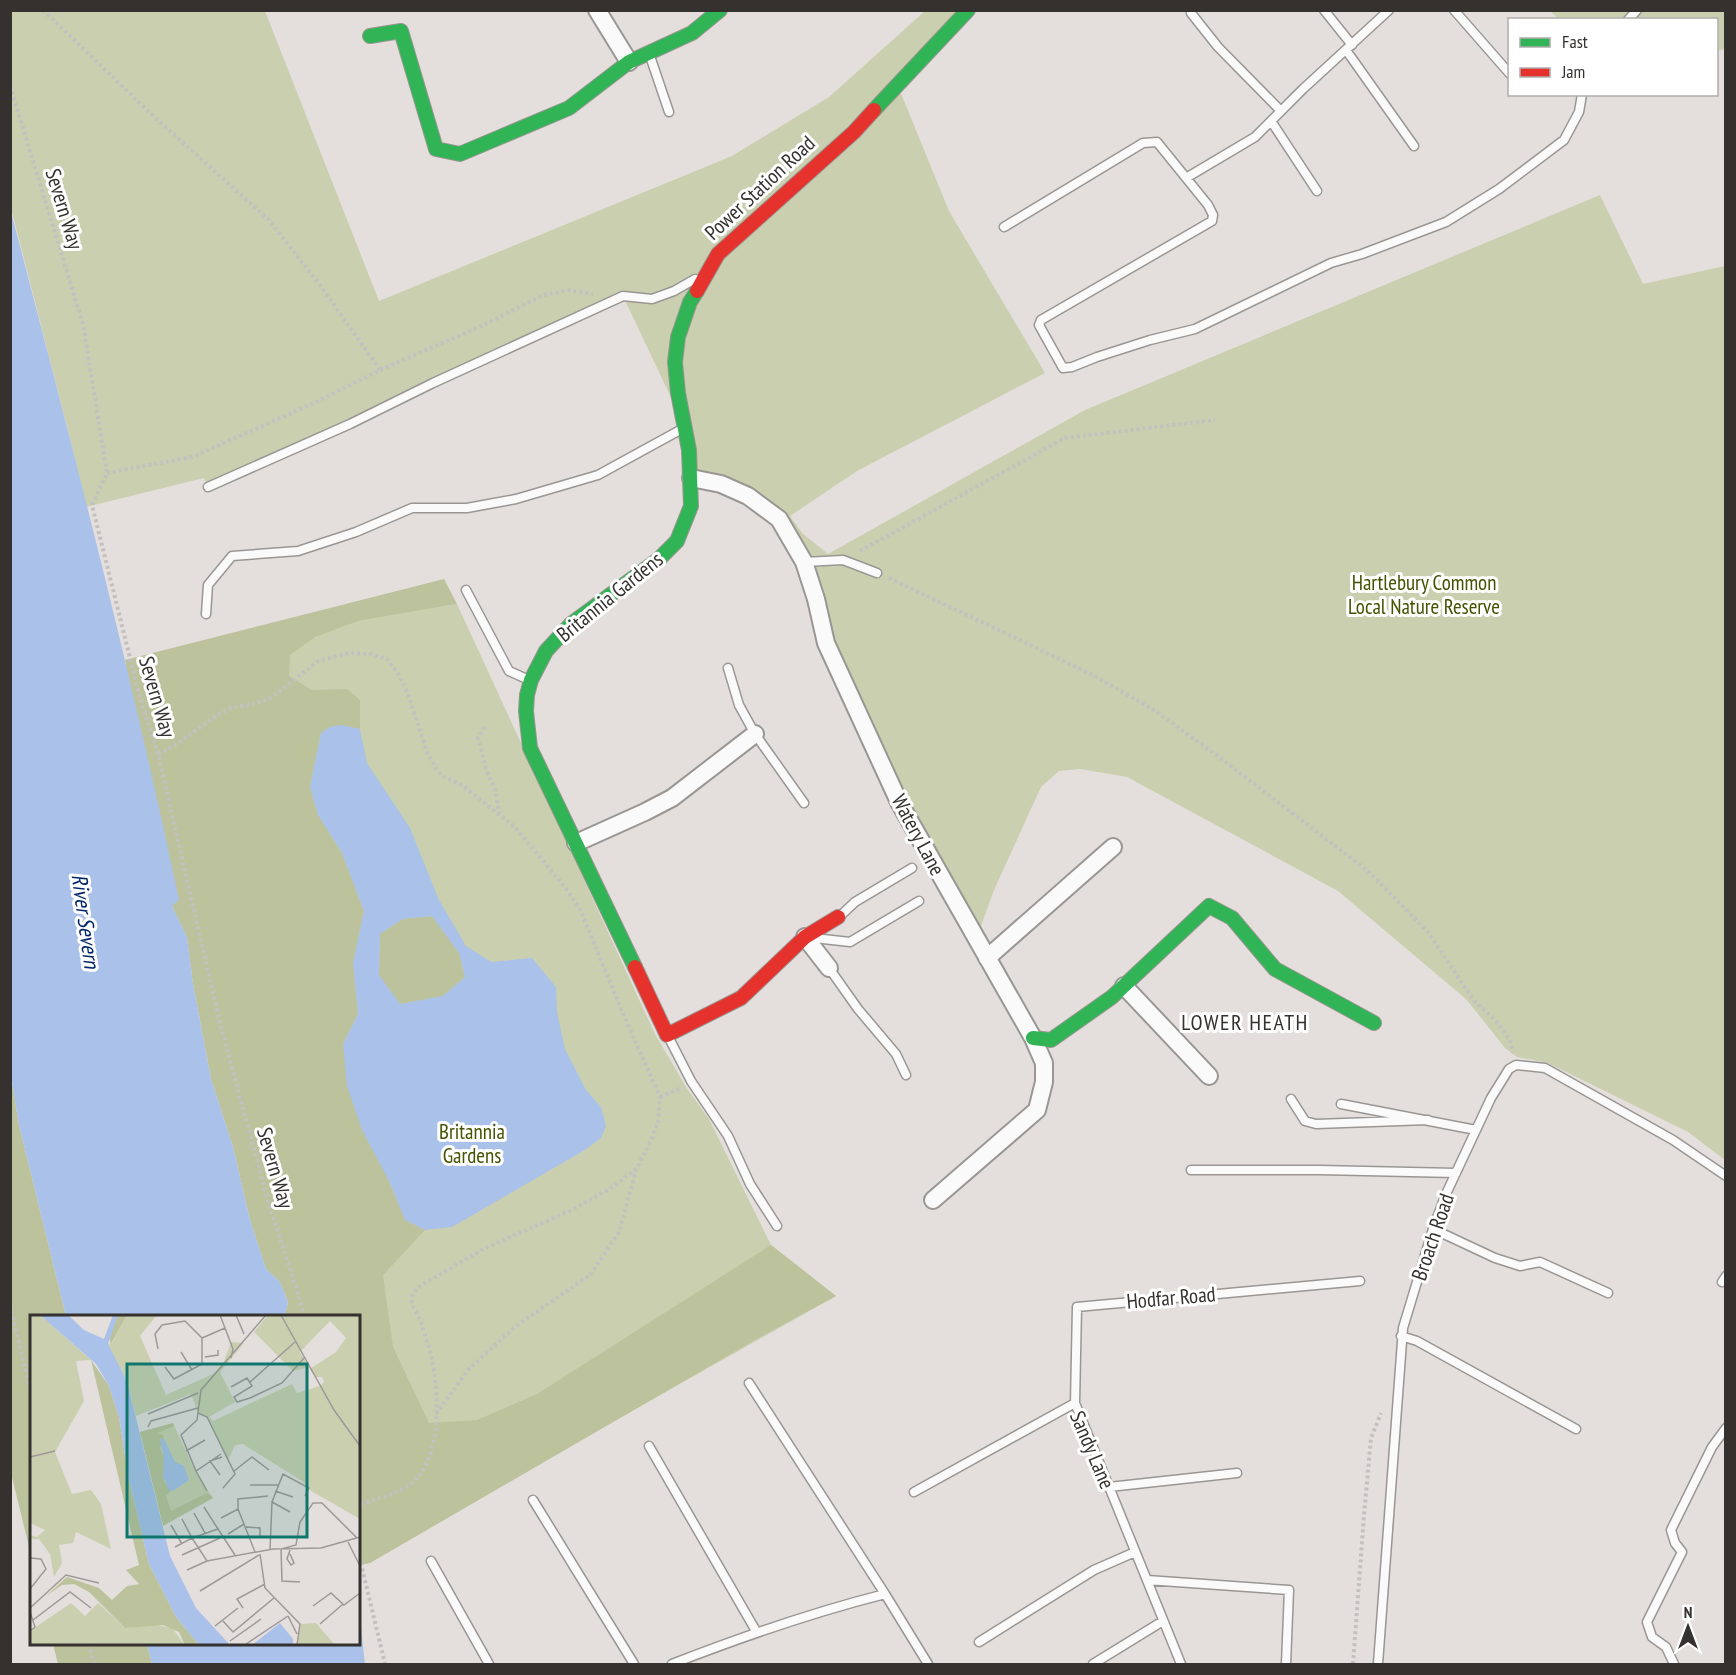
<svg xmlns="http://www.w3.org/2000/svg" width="1736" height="1675" viewBox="0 0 1736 1675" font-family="'PT Sans Narrow',sans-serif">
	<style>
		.green { fill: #cad0af }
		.forest { fill: #bcc29c }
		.water { fill: #aac1e9; fill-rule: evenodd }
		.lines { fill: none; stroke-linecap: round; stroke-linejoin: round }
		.lane-casing { stroke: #999693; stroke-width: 11 }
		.street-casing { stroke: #999693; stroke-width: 20 }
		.fast-casing { stroke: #999693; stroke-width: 16 }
		.jam-casing { stroke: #999693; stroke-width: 16 }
		.path { stroke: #c3c1c0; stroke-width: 4; stroke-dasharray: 3 3; stroke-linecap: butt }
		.lane { stroke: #fbfafa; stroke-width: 8 }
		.street { stroke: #fbfafa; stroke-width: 16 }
		.fast { stroke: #30b455; stroke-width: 14 }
		.jam { stroke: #e5322d; stroke-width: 14 }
		.labels { text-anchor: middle; stroke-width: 6; stroke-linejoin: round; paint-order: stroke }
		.street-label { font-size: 21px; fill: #34312f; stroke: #fff }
		.park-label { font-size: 21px; fill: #465200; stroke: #fff }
		.water-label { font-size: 22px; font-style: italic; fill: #002768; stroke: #fff }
		.neighbourhood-label { font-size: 22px; letter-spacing: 1.5px; fill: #34312f; stroke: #fff }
		.inset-road { fill: none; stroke: #9e9997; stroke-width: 1.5 }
		.view { fill: #0f766e; fill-opacity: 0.15; stroke: #0f766e; stroke-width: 3 }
		.inset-edge { fill: none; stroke: #34312f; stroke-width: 3 }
	</style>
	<rect width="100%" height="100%" fill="#e4dfdc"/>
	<path class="green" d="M 10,11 L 265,11 L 379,301 L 732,156 L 829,97 L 925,11 L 968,11 L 898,86 L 949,211 L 1045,373 L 857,471 L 790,516 L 802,533 L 828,554 L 1085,410 L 1600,195 L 1643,284 L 1725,266 L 1725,1160 L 1688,1132 L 1548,1063 L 1517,1057 L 1505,1048 L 1466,999 L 1338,891 L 1127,777 L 1080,769 L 1059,771 L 1041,787 L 994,890 L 976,940 L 909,821 L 779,519 L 691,478 L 685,427 L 623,296 L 208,487 L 204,478 L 86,507 L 67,427 L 11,208 Z
		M 1550,11 L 1725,11 L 1725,49 L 1717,51 L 1716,20 L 1559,19 Z
		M 457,604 L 655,1034 L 686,1087 L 709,1119 L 771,1245 L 836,1296 L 586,1437 L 372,1539 L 358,1316 L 125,660 Z"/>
	<path class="forest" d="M 444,579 L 457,604 L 358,621 L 315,637 L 290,655 L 289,676 L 312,690 L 347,689 L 360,700 L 360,729 L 341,725 L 321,733 L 310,787 L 318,815 L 342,853 L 364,911 L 353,963 L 358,1014 L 343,1044 L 389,1181 L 405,1220 L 425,1230 L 383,1275 L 393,1347 L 429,1423 L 477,1420 L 537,1394 L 771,1245 L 836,1296 L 753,1341 L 370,1563 L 359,1565 L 358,1316 L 285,1316 L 288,1302 L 280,1282 L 266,1269 L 250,1220 L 233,1147 L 211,1079 L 193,984 L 187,938 L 172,906 L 125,660 Z
		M 432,916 L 459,953 L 465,977 L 443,996 L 400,1004 L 379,975 L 380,934 L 403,919 Z
		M 10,1069 L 19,1125 L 66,1316 L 32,1316 L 31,1555 L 10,1469 Z
		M 53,1644 L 147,1644 L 152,1664 L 58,1664 Z"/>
	<path class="water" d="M 10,208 C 70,437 130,667 179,900 L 172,906 L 187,937 L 193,984 L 211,1079 L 233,1147 L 250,1220 L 266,1269 L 280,1282 L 288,1302 L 285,1316 L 66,1316 L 19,1125 L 10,1069 Z
		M 341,725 L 360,729 L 367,763 L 410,828 L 439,900 L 466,946 L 491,962 L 532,958 L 556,987 L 557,1012 L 565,1049 L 586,1090 L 601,1107 L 606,1126 L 601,1138 L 585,1150 L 452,1227 L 425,1230 L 405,1220 L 389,1181 L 362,1130 L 347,1086 L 343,1044 L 358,1014 L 353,963 L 364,911 L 342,853 L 318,815 L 310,787 L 321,733 L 330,727 ZM 432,916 L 459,953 L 465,977 L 443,996 L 400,1004 L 379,975 L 380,934 L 403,919 Z
		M 359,1610 L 365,1664 L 152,1664 L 147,1644 L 358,1644 Z"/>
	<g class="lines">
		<defs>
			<path id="lane" d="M 1324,10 L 1352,45
				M 1454,10 L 1510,74
				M 1191,13 L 1218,47 L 1281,111
				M 1628,20 L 1637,10
				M 1346,50 L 1414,146
				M 650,56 L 669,112
				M 1271,121 L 1317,191
				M 1186,178 L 1255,137 L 1303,89 L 1389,10
				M 1004,227 L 1143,143 L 1157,142 L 1208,205 L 1213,215 L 1212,221 L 1041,320 L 1039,325 L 1063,368 L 1072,367 L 1097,357 L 1150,340 L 1195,329 L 1331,263 L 1362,254 L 1446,222 L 1499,189 L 1564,140 L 1579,112 L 1582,94
				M 208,487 L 350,424 L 433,383 L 623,296 L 652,299 L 674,291 L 695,279
				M 804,562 L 843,560 L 877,573
				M 466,590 L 509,671 L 529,680
				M 206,614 L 208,585 L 232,556 L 298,551 L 356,532 L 412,508 L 467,508 L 516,499 L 598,475 L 682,429
				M 728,668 L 739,705 L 755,734 L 804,803
				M 839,917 L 855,902 L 912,868
				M 814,938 L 850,942 L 919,901
				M 829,968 L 858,1009 L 896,1054 L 906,1075
				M 669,1038 L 691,1081 L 728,1136 L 750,1184 L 777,1226
				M 1291,1099 L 1305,1121 L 1316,1124 L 1428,1120
				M 1341,1104 L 1476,1130
				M 1191,1170 L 1319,1170 L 1456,1173
				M 1433,1229 L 1495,1258 L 1520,1266 L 1540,1262 L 1608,1293
				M 1722,1282 L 1726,1276
				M 1401,1336 L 1417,1341 L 1576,1429
				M 749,1383 L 885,1594
				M 1075,1403 L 1077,1307 L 1360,1281
				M 649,1446 L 756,1631
				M 1109,1487 L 1237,1473
				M 914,1492 L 1075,1403 L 1181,1664
				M 533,1500 L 634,1664
				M 431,1561 L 489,1664
				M 1147,1580 L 1289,1590 L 1286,1664
				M 979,1642 L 1094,1570 L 1135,1552
				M 672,1664 C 744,1636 810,1613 885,1594 L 928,1664
				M 1093,1664 L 1163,1621
				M 1378,1664 L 1403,1328 L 1433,1229 L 1446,1194 L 1491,1098 L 1509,1069 L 1516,1065 L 1545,1068 L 1673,1140 L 1726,1176
				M 1674,1664 L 1666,1647 L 1652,1637 L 1647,1622 L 1682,1552 L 1675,1543 L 1671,1530 L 1712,1447 L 1726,1428"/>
			<path id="street" d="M 597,10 L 629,62
				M 691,478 L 721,484 L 748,496 L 779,519 L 804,562 L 816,599 L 826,643 L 899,802 L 1033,1038 L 1044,1063 L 1044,1082 L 1037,1110 L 933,1200
				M 576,843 L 645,812 L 672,798 L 755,734
				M 805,937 L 829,968
				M 987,958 L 1113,847
				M 1124,986 L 1209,1076"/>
			<path id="fast" d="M 370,36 L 401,31 L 436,149 L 460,154 L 569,108 L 629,62 L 692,33 L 720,10
				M 874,110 L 968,10
				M 635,967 L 530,748 L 526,711 L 527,695 L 531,680 L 546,651 L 571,624 L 659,559 L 677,541 L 691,506 L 689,450 L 678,393 L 675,362 L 678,337 L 690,302 L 697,291
				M 1033,1038 L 1051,1040 L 1112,997 L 1209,906 L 1232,918 L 1275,969 L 1374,1023"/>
			<path id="jam" d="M 697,291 L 718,254 L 854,132 L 874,110
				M 635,967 L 667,1035 L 741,998 L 805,937 L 838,917"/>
		</defs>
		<use href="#lane" class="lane-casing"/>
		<use href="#street" class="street-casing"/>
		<use href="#fast" class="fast-casing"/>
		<use href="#jam" class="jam-casing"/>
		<path class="path" d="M 43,10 L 150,113 L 269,220 L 320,285 L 380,370
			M 10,86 L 83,324 L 107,473 L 92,505 L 139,694 L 158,754 L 221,1027 L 270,1208 L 297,1290 L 304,1316
			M 107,473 L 192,457 L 312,404 L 380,370 L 484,325 L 544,295 L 569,290 L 593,294
			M 860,551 L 1065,438 L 1215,420
			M 889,578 L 1093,675 L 1157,712 L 1227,763 L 1369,872 L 1428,932 L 1474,1001 L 1496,1021 L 1510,1040 L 1513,1053
			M 485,727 L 478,738 L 487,772 L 495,789 L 499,813
			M 158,754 L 174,746 L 217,715 L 233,707 L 250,705 L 271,698 L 318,661 L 349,653 L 370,654 L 387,659 L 399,675 L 408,694 L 427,752 L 436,768 L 442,776 L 463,786 L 515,827 L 564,886 L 580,909 L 621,1009 L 660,1097 L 658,1122 L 652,1138 L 637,1168 L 613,1187 L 570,1211 L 485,1248 L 417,1288 C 405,1303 417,1309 422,1325 C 425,1336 430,1348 432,1360 C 439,1394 442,1457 413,1482 C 399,1494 376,1499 358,1505
			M 660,1097 L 681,1088
			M 10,1305 L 32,1396
			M 436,1414 L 468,1370 L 516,1326 L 590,1275 L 619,1232 L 636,1170
			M 358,1551 L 385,1664
			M 89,1644 L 94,1664
			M 1353,1664 L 1364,1515 L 1371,1438 L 1381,1413"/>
		<use href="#lane" class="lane"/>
		<use href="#street" class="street"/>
		<use href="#fast" class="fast"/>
		<use href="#jam" class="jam"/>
	</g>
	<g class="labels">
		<g class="street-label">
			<text transform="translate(760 188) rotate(-43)" y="7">Power Station Road</text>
			<text transform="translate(64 209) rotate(73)" y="7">Severn Way</text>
			<text transform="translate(610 597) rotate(-39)" y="7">Britannia Gardens</text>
			<text transform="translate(157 697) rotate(74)" y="7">Severn Way</text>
			<text transform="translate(918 835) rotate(62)" y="7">Watery Lane</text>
			<text transform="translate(275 1168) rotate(74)" y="7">Severn Way</text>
			<text transform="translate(1433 1237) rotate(-71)" y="7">Broach Road</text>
			<text transform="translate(1171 1298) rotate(-5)" y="7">Hodfar Road</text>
			<text transform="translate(1092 1450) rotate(67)" y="7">Sandy Lane</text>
		</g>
		<g class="park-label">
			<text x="1424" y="590">Hartlebury Common<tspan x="1424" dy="24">Local Nature Reserve</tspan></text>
			<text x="472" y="1139">Britannia<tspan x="472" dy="24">Gardens</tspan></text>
		</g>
		<g class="water-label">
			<text transform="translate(86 921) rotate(82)" y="8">River Severn</text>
		</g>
		<g class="neighbourhood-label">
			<text x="1245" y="1030">LOWER HEATH</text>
		</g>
	</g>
	<g transform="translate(30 1315)">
		<rect width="330" height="330" fill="#e4dfdc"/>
		<path d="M 0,0 L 10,0 L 61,45 L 46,46 L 54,86 L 25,137 L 42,179 L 61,175 L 71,189 L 81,234 L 46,217 L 43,228 L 29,230 L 32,248 L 24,262 L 20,239 L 9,224 L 0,224 L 0,220 L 7,222 L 15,215 L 0,208 ZM 97,0 L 126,1 L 110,21 L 136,80 L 183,59 L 193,49 L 201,27 L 214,28 L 190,57 L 205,87 L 179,102 L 183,106 L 262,69 L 267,78 L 290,71 L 294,67 L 292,62 L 285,62 L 280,54 L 306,37 L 316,23 L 300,6 L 270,37 L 279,52 L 263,56 L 224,17 L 238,0 L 330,0 L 330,204 L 281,176 L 272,166 L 213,129 L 205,130 L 198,146 L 177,102 L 168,98 L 161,79 L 106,101 L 97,66 L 77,29 L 82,28 ZM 143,108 L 165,156 L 183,183 L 135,208 L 110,117 ZM 41,288 L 55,301 L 68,288 L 95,313 L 122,309 L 142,313 L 155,330 L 0,330 L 0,316 ZM 286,308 L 305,330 L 267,330 L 270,309 Z" fill="#cad0af"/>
		<path d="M 88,0 L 97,0 L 81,29 L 79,23 ZM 61,45 L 79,71 L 89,102 L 99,165 L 119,249 L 146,302 L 169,330 L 155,330 L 149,317 L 133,310 L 95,313 L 59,277 L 44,269 L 32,270 L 16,281 L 37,262 L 69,273 L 82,285 L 97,271 L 109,269 L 96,255 L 109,250 ZM 143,108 L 144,111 L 127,118 L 134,121 L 130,133 L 134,143 L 134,166 L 141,176 L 136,181 L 141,196 L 177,178 L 183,183 L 133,211 L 110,117 Z" fill="#bcc29c"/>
		<path d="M 10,0 L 38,0 L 54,15 L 74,24 L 83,0 L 88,0 L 78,29 L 97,66 L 140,241 L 166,293 L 200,330 L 169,330 L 146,302 L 119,249 L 99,165 L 89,102 L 79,71 L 66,49 ZM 130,124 L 134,124 L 145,147 L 154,151 L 159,165 L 143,176 L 139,175 L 133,161 L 134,143 ZM 250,308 L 263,324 L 263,330 L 222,330 Z" fill="#aac1e9"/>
		<path class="inset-road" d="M 190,0 L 203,34 L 201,43M 206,0 L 214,19M 251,0 L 304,95 L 330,131M 128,34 L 125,19 L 132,10 L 155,6 L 172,23 L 195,13M 151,37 L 162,55M 175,42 L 188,40 L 188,35M 135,52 L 144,64 L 172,49 L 172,23M 220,67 L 265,27M 201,72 L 217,63 L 222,71 L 204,82 L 207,87 L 220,83 L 252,68 L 274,43M 168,98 L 177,102 L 205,159 L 193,173M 118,99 L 168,78M 118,112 L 121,106 L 168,93M 156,136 L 175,125M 191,139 L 166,156 L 151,120 L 167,105 L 171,75 L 236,0M 0,142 L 25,136M 166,156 L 177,176M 204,156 L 222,142 L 239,155M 190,160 L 180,146 L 192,142M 220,170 L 248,170M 245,176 L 263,182M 242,187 L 260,197M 174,192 L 188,214M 208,194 L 208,184 L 238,181M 164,198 L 175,218M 191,203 L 208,194 L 225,237M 152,204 L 162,223 L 188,214 L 205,240M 141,210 L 152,229M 216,212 L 230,213 L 230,221M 198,219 L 214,209M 317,225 L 330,251M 145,232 L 162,223 L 177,246 L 243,234 L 291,233 L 330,222M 240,235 L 242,187 L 253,159 L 279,173 L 275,181M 230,239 L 235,273 L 270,309 L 267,330M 260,239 L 264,248 L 261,250 L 257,244 L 260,235M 152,240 L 190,223M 0,243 L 11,244 L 16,254 L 0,274M 157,255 L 177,246M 270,267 L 252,266 L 251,234 L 266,230 L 270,207 L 283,188 L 292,188 L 327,223M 170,276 L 229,240M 283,291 L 301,278 L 314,290 L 330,278M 0,293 L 36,260 L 69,268M 213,293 L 207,284 L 235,269M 0,297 L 5,312 L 0,316M 258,301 L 267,319M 3,305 L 40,277 L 61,293M 193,306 L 203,317 L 244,283M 290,309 L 313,289M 185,311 L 208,293M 200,326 L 231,304M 216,329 L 258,301"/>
		<path class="view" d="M 97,49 L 277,49 L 277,222 L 97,222 Z"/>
		<rect width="330" height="330" class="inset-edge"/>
	</g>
	<rect width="1736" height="1675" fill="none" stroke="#34312f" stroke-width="24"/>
	<rect x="1508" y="18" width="210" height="78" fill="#ffffff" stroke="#aeadac" stroke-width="1.5"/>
	<rect x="1520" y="38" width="30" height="9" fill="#30b455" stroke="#aeadac" stroke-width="1.5"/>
	<text x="1562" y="48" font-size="18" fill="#34312f">Fast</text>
	<rect x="1520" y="68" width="30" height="9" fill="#e5322d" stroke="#aeadac" stroke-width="1.5"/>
	<text x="1562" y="78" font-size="18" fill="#34312f">Jam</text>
	<g transform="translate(1688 1627)" stroke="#ffffff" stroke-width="4.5" paint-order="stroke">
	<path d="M0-4.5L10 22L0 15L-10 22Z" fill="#34312f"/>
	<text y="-9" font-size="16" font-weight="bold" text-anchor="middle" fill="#34312f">N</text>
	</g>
</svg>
